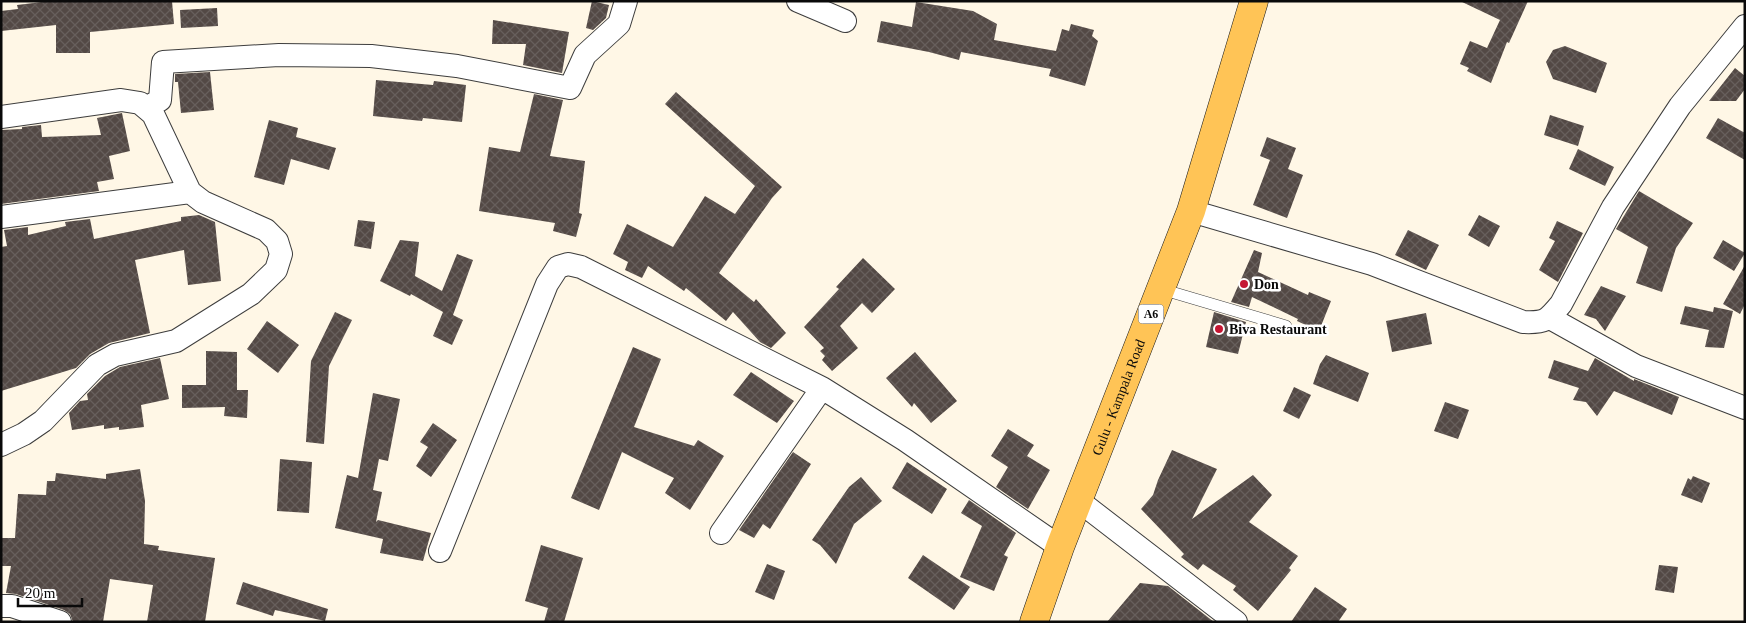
<svg xmlns="http://www.w3.org/2000/svg" width="1746" height="623" viewBox="0 0 1746 623" font-family="'Times New Roman',serif">
	<style>
		.building { fill: url(#building-cross-hatch) }
		.lines { fill: none; stroke-linecap: round; stroke-linejoin: round }
		.lane-casing { stroke: #3d3d3d; stroke-width: 12 }
		.street-casing { stroke: #3d3d3d; stroke-width: 24 }
		.primary-casing { stroke: #1b1b1b; stroke-width: 29 }
		.lane { stroke: #fff; stroke-width: 11 }
		.street { stroke: #fff; stroke-width: 22 }
		.primary { stroke: #ffc456; stroke-width: 28 }
		.poi-dot { fill: #c51632; stroke: #fff; stroke-width: 2 }
		.labels { text-anchor: middle; stroke-width: 5; stroke-linejoin: round; paint-order: stroke }
		.shield { fill: #fff; stroke: #545454; stroke-width: 1 }
		.shield-label { font-size: 12px; font-weight: bold; fill: #0a0a0a }
		.poi-label { font-size: 14px; font-weight: bold; fill: #0a0a0a; stroke: #fff; text-anchor: start }
		.street-label { font-size: 14px; fill: #0a0a0a; stroke: #fff }
	</style>
	<defs>
		<pattern id="building-cross-hatch" width="8" height="8" patternUnits="userSpaceOnUse" patternTransform="scale(1.25)"><rect width="8" height="8" fill="#534945"/><path d="M0 0l8 8M0 8l8-8" fill="none" stroke="#675f5c"/></pattern>
	</defs>
	<rect width="100%" height="100%" fill="#fff7e6"/>
	<path class="building" d="M 50,1 L 172,1 L 174,24 L 90,32 L 90,53 L 56,53 L 56,25 L 1,31 L 1,11 L 18,9 L 17,5 Z
		M 592,1 L 609,5 L 606,18 L 593,30 L 586,28 Z
		M 1460,1 L 1528,1 L 1509,43 L 1507,42 L 1491,83 L 1467,71 L 1469,68 L 1460,64 L 1470,41 L 1487,48 L 1500,20 Z
		M 916,2 L 973,11 L 997,24 L 994,40 L 1056,51 L 1062,29 L 1069,31 L 1071,24 L 1094,30 L 1092,36 L 1098,41 L 1085,86 L 1049,76 L 1051,69 L 961,52 L 959,60 L 929,52 L 877,42 L 881,21 L 912,27 Z
		M 217,8 L 218,26 L 181,28 L 180,10 Z
		M 493,20 L 569,32 L 562,73 L 523,65 L 526,44 L 492,44 Z
		M 1565,46 L 1607,63 L 1596,93 L 1553,79 L 1546,62 L 1553,50 Z
		M 1735,68 L 1745,76 L 1745,89 L 1736,101 L 1709,101 Z
		M 210,72 L 214,110 L 181,113 L 178,82 L 175,82 L 175,74 Z
		M 376,80 L 433,85 L 434,81 L 466,85 L 462,122 L 423,118 L 422,121 L 373,116 Z
		M 676,92 L 782,187 L 772,198 L 719,273 L 754,302 L 756,299 L 786,333 L 771,348 L 760,342 L 733,312 L 726,321 L 686,288 L 684,291 L 648,266 L 642,278 L 625,270 L 628,262 L 613,254 L 627,224 L 673,247 L 705,196 L 735,214 L 755,186 L 665,104 Z
		M 534,94 L 563,100 L 550,156 L 585,161 L 579,213 L 582,214 L 576,237 L 553,231 L 555,223 L 479,211 L 489,147 L 520,152 Z
		M 122,113 L 130,151 L 109,156 L 114,179 L 97,182 L 99,191 L 1,204 L 1,130 L 22,129 L 22,127 L 41,125 L 42,137 L 101,135 L 97,118 Z
		M 1550,115 L 1584,126 L 1578,146 L 1544,135 Z
		M 1718,118 L 1745,133 L 1745,160 L 1706,138 Z
		M 269,120 L 298,128 L 296,137 L 336,148 L 329,170 L 291,159 L 284,185 L 254,177 Z
		M 1267,137 L 1296,148 L 1288,169 L 1303,175 L 1287,218 L 1253,205 L 1270,160 L 1260,156 Z
		M 1578,149 L 1614,167 L 1605,186 L 1569,169 Z
		M 1639,191 L 1693,223 L 1676,248 L 1662,292 L 1636,283 L 1648,247 L 1616,229 Z
		M 199,215 L 215,222 L 221,281 L 188,285 L 184,250 L 135,260 L 150,333 L 109,343 L 90,354 L 76,368 L 1,391 L 1,247 L 7,246 L 4,230 L 28,227 L 28,235 L 66,226 L 65,222 L 90,219 L 94,239 L 181,221 L 181,217 Z
		M 1479,215 L 1500,226 L 1489,247 L 1468,235 Z
		M 358,220 L 375,222 L 371,249 L 354,246 Z
		M 1557,221 L 1583,233 L 1558,282 L 1539,270 L 1555,241 L 1549,238 Z
		M 1408,230 L 1439,245 L 1426,270 L 1395,255 Z
		M 400,240 L 419,242 L 415,276 L 442,291 L 457,254 L 473,260 L 453,315 L 463,320 L 452,345 L 433,336 L 443,312 L 411,294 L 410,296 L 380,281 Z
		M 1723,240 L 1745,253 L 1734,271 L 1713,258 Z
		M 1254,250 L 1262,253 L 1258,272 L 1308,295 L 1309,292 L 1331,301 L 1319,331 L 1297,321 L 1298,319 L 1252,297 L 1249,307 L 1231,302 Z
		M 863,258 L 895,289 L 872,313 L 862,303 L 840,326 L 858,348 L 832,371 L 822,360 L 825,356 L 820,351 L 824,348 L 804,327 L 839,289 L 836,287 Z
		M 1745,265 L 1745,304 L 1740,314 L 1723,304 Z
		M 1601,286 L 1626,296 L 1605,331 L 1596,319 L 1584,315 Z
		M 1685,306 L 1713,312 L 1714,307 L 1733,311 L 1724,348 L 1705,347 L 1709,330 L 1680,324 Z
		M 335,312 L 352,320 L 329,366 L 324,444 L 306,442 L 311,361 Z
		M 1214,312 L 1246,322 L 1238,354 L 1206,347 Z
		M 1426,313 L 1432,344 L 1392,352 L 1386,321 Z
		M 267,321 L 299,345 L 278,373 L 247,349 Z
		M 633,347 L 661,359 L 634,427 L 694,446 L 698,440 L 724,456 L 690,510 L 665,493 L 674,478 L 622,452 L 599,510 L 571,498 Z
		M 206,351 L 237,352 L 237,390 L 248,390 L 247,418 L 224,416 L 225,407 L 182,408 L 182,385 L 206,385 Z
		M 915,352 L 957,401 L 931,423 L 914,403 L 912,407 L 886,378 Z
		M 1326,355 L 1369,373 L 1358,402 L 1313,384 L 1320,364 Z
		M 160,358 L 169,399 L 141,405 L 144,427 L 119,430 L 119,427 L 104,429 L 104,425 L 72,430 L 69,413 L 80,401 L 88,400 L 87,394 L 105,376 L 120,367 Z
		M 1595,358 L 1634,381 L 1634,379 L 1679,397 L 1672,415 L 1614,391 L 1597,416 L 1586,402 L 1573,400 L 1579,388 L 1548,378 L 1554,360 L 1588,371 Z
		M 751,372 L 794,401 L 777,423 L 733,395 Z
		M 1294,387 L 1311,395 L 1299,419 L 1283,411 Z
		M 373,393 L 400,399 L 388,461 L 379,459 L 373,490 L 382,492 L 376,522 L 378,520 L 431,533 L 423,561 L 380,553 L 383,539 L 335,528 L 347,475 L 358,478 Z
		M 1445,402 L 1469,410 L 1458,439 L 1434,431 Z
		M 433,423 L 457,440 L 431,477 L 416,466 L 428,447 L 420,442 Z
		M 1008,429 L 1034,445 L 1027,456 L 1050,470 L 1028,509 L 996,487 L 1008,467 L 991,456 Z
		M 1172,450 L 1217,469 L 1192,519 L 1253,475 L 1272,495 L 1249,522 L 1298,556 L 1289,568 L 1291,570 L 1258,611 L 1233,590 L 1236,586 L 1203,564 L 1198,570 L 1181,557 L 1184,554 L 1141,509 L 1153,495 L 1158,480 Z
		M 793,452 L 811,464 L 770,529 L 763,524 L 754,538 L 739,530 Z
		M 280,459 L 312,462 L 309,513 L 277,511 Z
		M 907,462 L 947,489 L 932,514 L 892,488 Z
		M 140,469 L 145,501 L 144,544 L 159,546 L 158,550 L 215,558 L 205,622 L 147,622 L 153,585 L 110,579 L 103,622 L 73,622 L 70,614 L 64,610 L 16,594 L 6,593 L 11,566 L 2,566 L 2,538 L 15,538 L 18,494 L 46,495 L 47,481 L 55,481 L 56,473 L 106,479 L 106,474 Z
		M 1693,476 L 1710,483 L 1702,503 L 1681,495 L 1688,478 L 1691,480 Z
		M 861,477 L 882,501 L 854,524 L 836,564 L 820,545 L 812,540 L 849,487 Z
		M 969,500 L 1016,533 L 1004,555 L 1008,557 L 994,591 L 960,577 L 982,526 L 961,513 Z
		M 541,545 L 583,558 L 564,622 L 544,622 L 548,608 L 525,601 Z
		M 923,555 L 970,587 L 954,610 L 908,578 Z
		M 767,564 L 785,571 L 774,600 L 755,592 Z
		M 1659,565 L 1678,567 L 1674,593 L 1655,590 Z
		M 243,582 L 328,609 L 325,621 L 275,610 L 273,616 L 236,604 Z
		M 1140,583 L 1168,586 L 1214,622 L 1107,622 Z
		M 1315,587 L 1347,609 L 1338,622 L 1291,622 Z"/>
	<g class="lines">
		<defs>
			<path id="lane" d="M 1161,289 L 1286,326"/>
			<path id="street" d="M 798,1 L 845,21
				M 146,108 L 160,100 L 163,62 L 279,55 L 371,56 L 457,66 L 570,88 L 585,55 L 619,24 L 626,1
				M 1,117 L 121,100 L 140,103 L 153,114 L 190,192 L 203,202 L 266,230 L 277,241 L 281,254 L 276,270 L 251,294 L 176,341 L 115,355 L 97,365 L 43,421 L 24,434 L 1,445
				M 1191,211 L 1372,264 L 1523,322 C 1545,323 1547,321 1561,304 L 1613,207 L 1680,106 L 1745,26
				M 1,217 L 190,192
				M 1550,318 L 1636,366 L 1745,408
				M 1079,501 L 1236,622
				M 721,533 L 822,388
				M 440,551 L 547,284 L 558,267 L 568,264 L 581,267 L 822,388 L 905,440 L 1060,547
				M 1,606 L 12,606 L 60,622"/>
			<g id="primary">
				<path id="s1" d="M 1034,622 L 1060,547 L 1191,211 L 1254,1"/>
			</g>
		</defs>
		<use href="#lane" class="lane-casing"/>
		<use href="#street" class="street-casing"/>
		<use href="#primary" class="primary-casing"/>
		<use href="#lane" class="lane"/>
		<use href="#street" class="street"/>
		<use href="#primary" class="primary"/>
	</g>
	<g class="poi-dot">
		<circle cx="1244" cy="284" r="5"/>
		<circle cx="1219" cy="329" r="5"/>
	</g>
	<g class="labels">
		<rect class="shield" x="1138.5" y="304.5" width="25" height="19" rx="4"/>
		<g class="shield-label">
			<text x="1151" y="318">A6</text>
		</g>
		<g class="poi-label">
			<text x="1254" y="289">Don</text>
			<text x="1229" y="334">Biva Restaurant</text>
		</g>
		<g class="street-label">
			<text dy="5" stroke="none"><textPath href="#s1" startOffset="240">Gulu - Kampala Road</textPath></text>
		</g>
	</g>
	<rect width="1746" height="623" fill="none" stroke="#0a0a0a" stroke-width="5"/>
	<path d="M18 598v8h64v-8" fill="none" stroke="#0a0a0a" stroke-width="2.5"/>
	<text x="25" y="598" font-size="15" fill="#0a0a0a" stroke="#ffffff" stroke-width="4" paint-order="stroke">20 m</text>
</svg>
